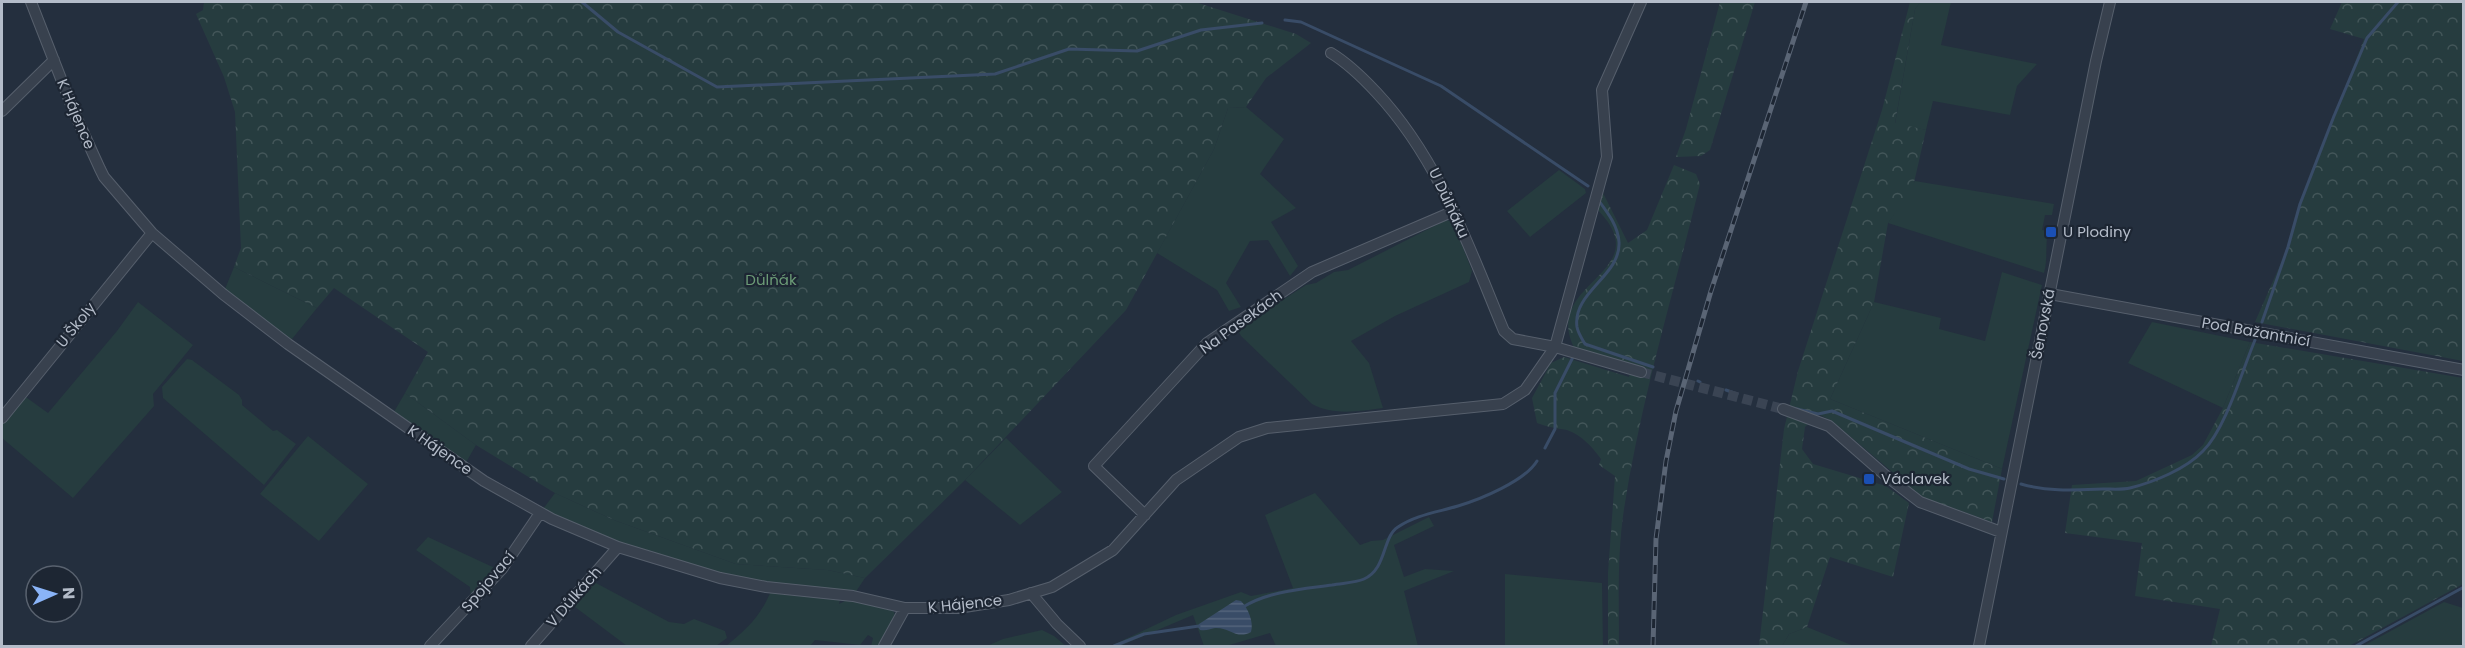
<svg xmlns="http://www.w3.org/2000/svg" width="2465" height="648" viewBox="0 0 2465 648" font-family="Poppins,sans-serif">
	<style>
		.grass { fill: #263c3f }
		.forest { fill: url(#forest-crowns) }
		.water { fill: url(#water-rules) }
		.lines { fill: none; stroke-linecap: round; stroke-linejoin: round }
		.stream { stroke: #394c67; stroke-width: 3 }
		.minor-tunnel { stroke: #3a4453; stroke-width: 10; stroke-dasharray: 10 5; stroke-linecap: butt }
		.minor-casing { stroke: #565f6c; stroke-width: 12 }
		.minor { stroke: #38414e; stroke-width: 10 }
		.rail-casing { stroke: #5a6575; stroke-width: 5 }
		.rail { stroke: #1d2633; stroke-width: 3; stroke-dasharray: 9; stroke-linecap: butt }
		.transit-dot { fill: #1a4fb4; stroke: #1d2633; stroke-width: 2 }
		.labels { text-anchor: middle; stroke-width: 4.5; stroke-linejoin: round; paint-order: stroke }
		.street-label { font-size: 15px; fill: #b4bcc9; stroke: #1d2633 }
		.poi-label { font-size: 15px; fill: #b4bcc9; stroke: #1d2633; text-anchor: start }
		.park-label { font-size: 15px; fill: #6b9a76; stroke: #1d2633 }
	</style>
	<defs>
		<pattern id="forest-crowns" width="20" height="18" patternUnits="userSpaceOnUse" patternTransform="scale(1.5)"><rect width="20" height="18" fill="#263c3f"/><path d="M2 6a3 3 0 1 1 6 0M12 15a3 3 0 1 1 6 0" fill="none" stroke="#435659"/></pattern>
		<pattern id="water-rules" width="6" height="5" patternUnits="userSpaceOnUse" patternTransform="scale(1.5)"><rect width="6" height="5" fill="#394c67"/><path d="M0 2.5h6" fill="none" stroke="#53647b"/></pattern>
	</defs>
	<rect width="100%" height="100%" fill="#242f3e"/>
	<path class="grass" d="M 1920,2 L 1951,2 L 1941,45 L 2037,64 L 2017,86 L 2010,115 L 1933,101 L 1926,130 L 1895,124 L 1915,9 Z
		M 1246,107 L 1284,139 L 1260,174 L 1296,208 L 1271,222 L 1298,266 L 1290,276 L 1268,240 L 1250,241 L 1226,283 L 1241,307 L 1229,311 L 1217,290 L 1157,253 L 1214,149 L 1228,108 Z
		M 1559,170 L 1585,189 L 1586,193 L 1530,237 L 1507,211 Z
		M 1915,181 L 2054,204 L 2052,215 L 2045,215 L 2042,230 L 2048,231 C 2045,245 2048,259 2044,273 L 1888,223 Z
		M 1446,220 L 1453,222 L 1472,271 L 1469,282 L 1395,316 L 1351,341 L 1369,363 L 1383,408 C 1360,411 1334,416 1312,404 L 1241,336 L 1239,332 L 1242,326 L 1306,285 L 1316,283 L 1334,272 L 1348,270 Z
		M 234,267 L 317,308 L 288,344 L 223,294 Z
		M 2002,272 L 2042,285 L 2002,469 L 1830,399 L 1874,302 L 1941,318 L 1939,329 L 1985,341 Z
		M 138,302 L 193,345 L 153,394 L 154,406 L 73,498 L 2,438 L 2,424 L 23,395 L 48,413 L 117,331 Z
		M 2152,322 L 2250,342 L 2223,408 L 2128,363 Z
		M 187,359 L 192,360 L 239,395 L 242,400 L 242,405 L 273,431 L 277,430 L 296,444 L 264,485 L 163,398 L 162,387 Z
		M 405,393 L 476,445 L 464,466 L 391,417 Z
		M 308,436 L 368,484 L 319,541 L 260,494 Z
		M 1006,438 L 1062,492 L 1020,525 L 965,480 Z
		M 555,493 L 614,520 L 736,564 L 828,570 L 865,578 L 853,596 L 683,568 L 540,513 Z
		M 1315,493 L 1360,545 L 1371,541 L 1383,540 L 1429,517 L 1434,526 L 1394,545 L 1404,577 L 1425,569 L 1454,571 L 1404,591 L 1418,646 L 1276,646 L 1270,633 L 1226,646 L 1204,646 L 1193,615 L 1120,646 L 1115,644 L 1176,615 L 1241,592 L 1251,596 L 1293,588 L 1265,515 Z
		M 428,537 L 497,569 L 471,597 L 470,587 L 416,550 Z
		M 1505,574 L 1602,583 L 1603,646 L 1505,646 Z
		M 594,582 L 669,622 L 684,624 L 694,619 L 725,631 L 727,638 L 716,646 L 627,646 L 575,607 L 577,600 Z
		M 771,591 L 840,600 L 839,604 L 845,601 L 852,601 L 889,609 L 894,612 L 895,616 L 881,646 L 871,646 L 873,638 L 868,635 L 860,645 L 815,640 L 810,646 L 726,646 C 747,629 760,617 771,591 Z
		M 2444,602 L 2463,608 L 2463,646 L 2363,646 Z
		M 1807,627 L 1854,646 L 1782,646 L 1789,634 Z
		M 1042,630 L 1054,636 L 1066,646 L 987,646 L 1003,639 Z"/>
	<path class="forest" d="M 204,2 L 1195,2 L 1296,34 L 1311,43 L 1266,78 L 1246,107 L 1228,108 L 1214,149 L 1126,310 L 965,480 L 865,578 L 828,570 L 736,564 L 614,520 L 555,493 L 476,445 L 405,393 L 428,352 L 334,288 L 317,308 L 234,267 L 241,248 L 235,112 L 224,77 L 196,14 L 203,10 Z
		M 1720,2 L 1755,2 L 1710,150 L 1701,156 L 1676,157 L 1686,129 Z
		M 1910,2 L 1920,2 L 1915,9 L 1895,123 L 1926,130 L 1913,187 L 1888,223 L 1874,302 L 1830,399 L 2002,469 L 1992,522 L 1922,497 L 1832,421 L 1818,414 L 1805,427 L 1802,449 L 1813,464 L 1886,486 L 1909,503 L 1893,577 L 1830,557 L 1807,627 L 1789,634 L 1782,646 L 1759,646 L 1784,429 L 1798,371 L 1882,110 Z
		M 2342,2 L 2463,2 L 2463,361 L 2255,322 L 2288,247 L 2300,204 L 2364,39 L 2330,29 Z
		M 1674,165 L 1696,174 L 1700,184 C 1674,292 1641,399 1624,509 C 1617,555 1619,601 1619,646 L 1608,646 L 1608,573 L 1615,476 L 1599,465 L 1601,459 C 1592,447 1582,435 1567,430 C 1556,428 1547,427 1537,423 L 1532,398 L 1551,363 L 1564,357 L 1629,377 L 1632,365 L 1576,351 C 1541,289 1636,277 1612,229 C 1609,222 1603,216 1598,210 L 1603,193 L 1628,243 L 1647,230 Z
		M 2250,342 L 2463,378 L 2463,584 L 2349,646 L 2211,646 L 2220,609 L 2135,596 L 2142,543 L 2065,533 L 2072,485 L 2136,481 L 2192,455 L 2203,445 L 2223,408 Z"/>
	<path class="water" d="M 1236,600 L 1241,601 C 1248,608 1254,622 1251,632 C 1237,640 1229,627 1215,628 C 1209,629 1207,631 1200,630 L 1198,627 L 1199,624 Z"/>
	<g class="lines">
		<path class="stream" d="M 582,2 L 618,32 L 717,87 L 995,74 L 1069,49 L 1137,51 L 1201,30 L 1262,23
			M 1285,20 L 1301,22 L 1441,86 L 1588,186
			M 1599,201 C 1608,213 1618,226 1619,242 C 1621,276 1572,292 1577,327 C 1578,333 1582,339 1585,344 L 1653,367
			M 2262,322 L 2288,247 L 2300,204 L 2334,116 L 2367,38 L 2398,2
			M 1698,381 L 1700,382
			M 1726,390 L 1737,394
			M 1797,409 L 1818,414 L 1832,411 L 1969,469 L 2004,479
			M 1545,448 L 1555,429 L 1555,393 L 1574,355
			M 2021,484 C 2048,492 2076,490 2103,489 C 2112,489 2122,490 2130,488 C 2154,482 2186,469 2203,451 C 2226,428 2242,371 2255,340
			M 1243,607 C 1269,591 1303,589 1332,585 C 1342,583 1355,583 1364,579 C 1387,569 1382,537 1398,527 C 1415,515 1438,512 1458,506 C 1481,499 1525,481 1537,461
			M 1114,646 L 1144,634 L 1199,626
			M 2356,646 L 2464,587"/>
		<path class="minor-tunnel" d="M 1641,372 L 1783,409"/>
		<defs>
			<path id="minor" d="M 31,2 L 74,112 L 100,169 L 104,177 L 152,233 L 223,294 L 288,344 L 484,481 L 552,519 L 618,547 L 720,578 L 766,587 L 853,596 L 905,608 L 958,608 L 1009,600 L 1052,587 L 1113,550 L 1176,480 L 1239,437 L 1267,428 L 1503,404 L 1525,390 L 1555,347 L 1607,157 L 1602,90 L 1641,2
				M 1331,53 C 1349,64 1362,77 1376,92 C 1439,159 1469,247 1504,331 L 1513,339 L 1555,347 L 1641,372
				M 2,111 L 54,60
				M 2050,294 L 2464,370
				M 1783,409 L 1829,426 L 1885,475 L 1920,502 L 2001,532
				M 2,418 L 152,233
				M 1145,515 L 1094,466 L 1207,343 L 1312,272 L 1454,211
				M 1031,593 L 1057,624 L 1080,646
				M 430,646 L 502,569 L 540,513
				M 531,646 L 618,547
				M 884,646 L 905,608
				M 1979,646 L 2096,61 L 2110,2"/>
		</defs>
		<use href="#minor" class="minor-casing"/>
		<use href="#minor" class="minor"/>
		<defs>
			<path id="rail" d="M 1653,646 L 1656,539 L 1666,461 L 1676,411 L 1711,291 L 1806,2"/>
		</defs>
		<use href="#rail" class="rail-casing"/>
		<use href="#rail" class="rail"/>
	</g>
	<g class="transit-dot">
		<rect x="2045" y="226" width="12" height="12" rx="3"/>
		<rect x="1863" y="473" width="12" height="12" rx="3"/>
	</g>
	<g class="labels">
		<g class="street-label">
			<text transform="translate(76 114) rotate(67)" y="5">K Hájence</text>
			<text transform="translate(1449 203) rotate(65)" y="5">U Důlňáku</text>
			<text transform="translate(1241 322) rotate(-36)" y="5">Na Pasekách</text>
			<text transform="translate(2043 324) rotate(-79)" y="5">Šenovská</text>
			<text transform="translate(76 325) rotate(-51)" y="5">U Školy</text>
			<text transform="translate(2256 332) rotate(10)" y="5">Pod Bažantnicí</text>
			<text transform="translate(440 450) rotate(35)" y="5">K Hájence</text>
			<text transform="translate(488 582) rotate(-50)" y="5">Spojovací</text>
			<text transform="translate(574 597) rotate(-49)" y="5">V Důlkách</text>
			<text transform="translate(965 604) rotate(-6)" y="5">K Hájence</text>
		</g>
		<g class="poi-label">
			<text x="2063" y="237">U Plodiny</text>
			<text x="1881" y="484">Václavek</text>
		</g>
		<g class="park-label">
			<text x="771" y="285">Důlňák</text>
		</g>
	</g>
	<rect width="2465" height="648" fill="none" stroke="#b4bcc9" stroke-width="6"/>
	<g transform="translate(54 594) rotate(87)"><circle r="28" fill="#1d2633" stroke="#59626f" stroke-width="1.5"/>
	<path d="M0-4.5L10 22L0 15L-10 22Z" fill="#8ab4f8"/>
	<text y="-9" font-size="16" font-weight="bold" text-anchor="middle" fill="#b4bcc9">N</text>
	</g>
</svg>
